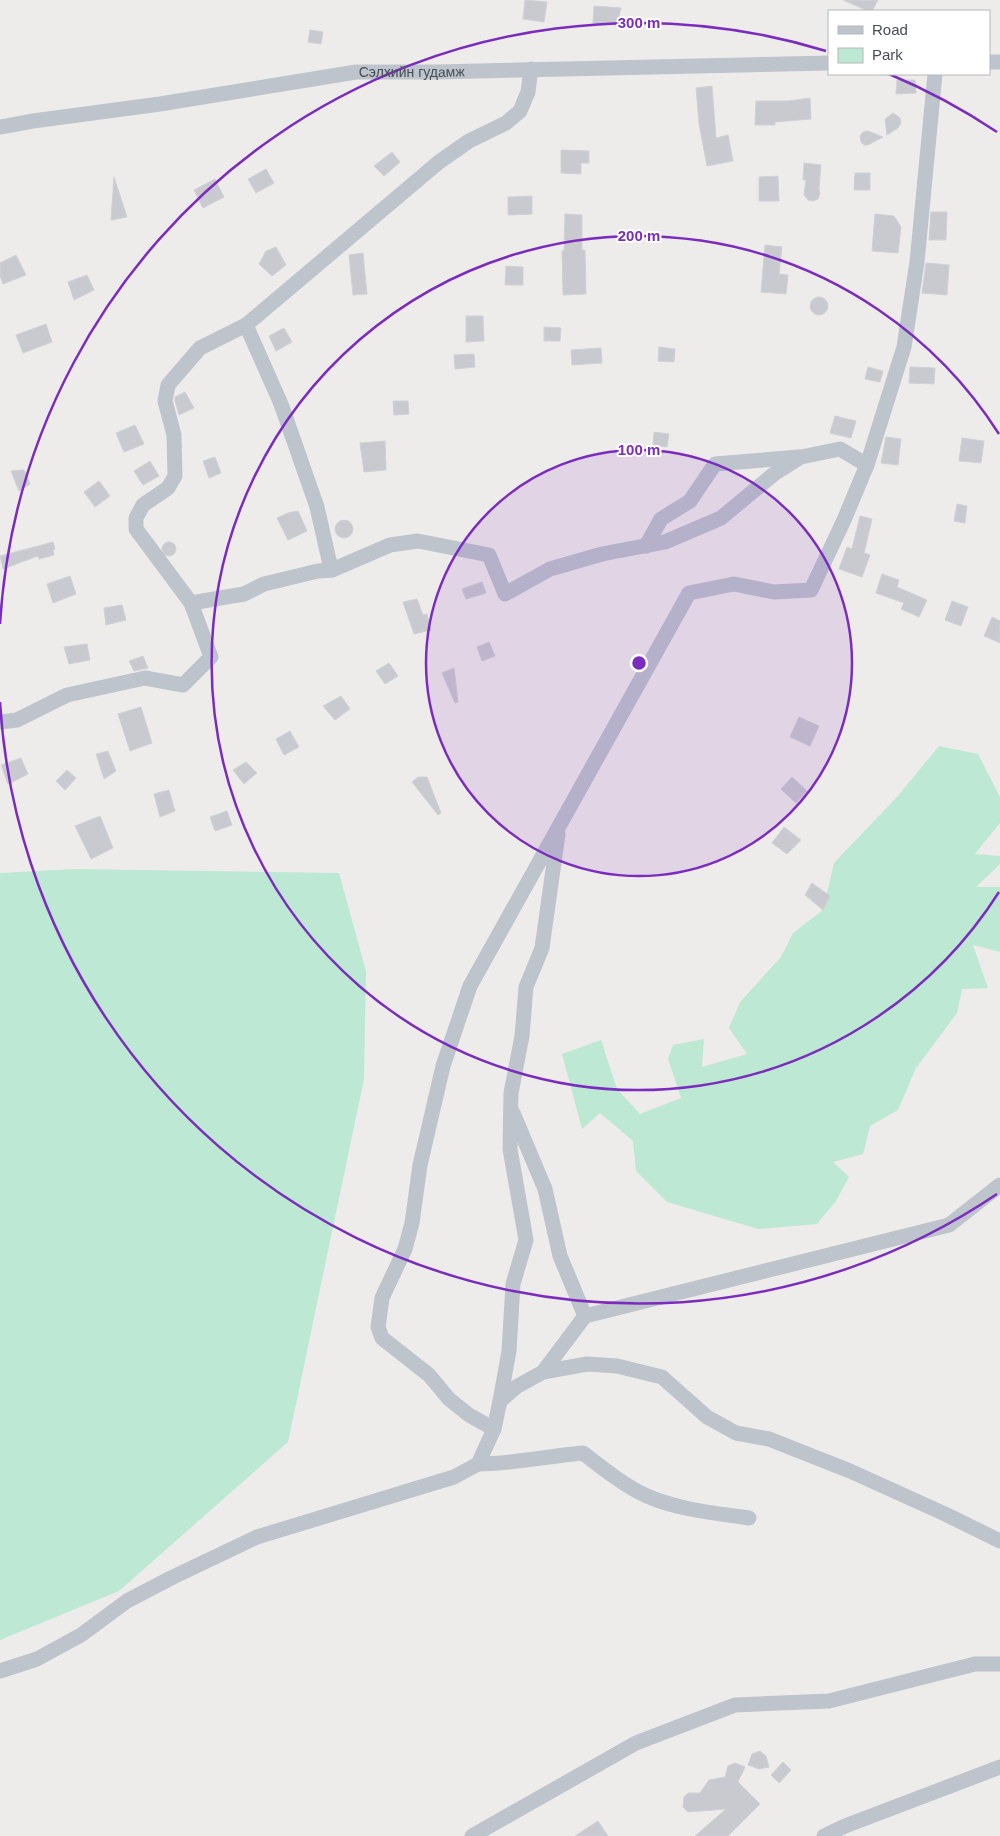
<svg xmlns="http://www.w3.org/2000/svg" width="1000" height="1836" viewBox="0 0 1000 1836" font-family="Helvetica,sans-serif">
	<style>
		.green { fill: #bde8d3 }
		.building { fill: #c9cad0; stroke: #d0d1d6 }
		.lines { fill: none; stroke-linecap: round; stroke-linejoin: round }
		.minor { stroke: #bec4cc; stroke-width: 15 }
		.ring { fill: none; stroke: #7b2cbf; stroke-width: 2.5 }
		.labels { text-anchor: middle; stroke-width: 4; stroke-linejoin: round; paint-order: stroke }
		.street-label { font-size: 14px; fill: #464d56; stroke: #fff }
		.centre { fill: #7b2cbf; stroke: #fff; stroke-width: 2.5 }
		.ring-label { font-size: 15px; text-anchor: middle; font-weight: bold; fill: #7b2cbf; stroke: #fff; stroke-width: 4; stroke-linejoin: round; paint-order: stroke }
	</style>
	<rect width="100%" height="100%" fill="#eeeceb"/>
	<path class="green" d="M 939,746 L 978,754 L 1000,797 L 1000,823 L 975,854 L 1000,856 L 1000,864 L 976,887 L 1000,887 L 1000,952 L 973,945 L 988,988 L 962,989 L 957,1013 L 916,1068 L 898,1110 L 870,1126 L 863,1154 L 833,1162 L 849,1177 L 836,1201 L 817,1224 L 758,1229 L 667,1202 L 636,1171 L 633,1141 L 600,1113 L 582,1129 L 562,1054 L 601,1040 L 617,1089 L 640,1114 L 681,1098 L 668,1059 L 673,1045 L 704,1039 L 702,1067 L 747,1054 L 729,1028 L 740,1002 L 781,957 L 793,933 L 823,910 L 834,863 L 897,797 Z
		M 75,869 L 339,873 L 366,971 L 364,1079 L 288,1442 L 119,1591 L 0,1640 L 0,873 Z"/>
	<path class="building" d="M 525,0 L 547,2 L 544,22 L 523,19 Z
		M 843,0 L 878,0 L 872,11 L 868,11 Z
		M 594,6 L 621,8 L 617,25 L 593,23 Z
		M 310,30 L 323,32 L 321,44 L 308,42 Z
		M 897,80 L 915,80 L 916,93 L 896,94 Z
		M 712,86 L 716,138 L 728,135 L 733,161 L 707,166 L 699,124 L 696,88 Z
		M 810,98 L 811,119 L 775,122 L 775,125 L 755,125 L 756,101 L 789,101 Z
		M 893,113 L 900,118 L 901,123 L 898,128 L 887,135 L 885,119 Z
		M 868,131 L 883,137 L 868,145 L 864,145 L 861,142 L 860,136 L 863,132 Z
		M 561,150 L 589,151 L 589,163 L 581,163 L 581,174 L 561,173 Z
		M 392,152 L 400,162 L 384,176 L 374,166 Z
		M 804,163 L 821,165 L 819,188 L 820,194 L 818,199 L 813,201 L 808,200 L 804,195 L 806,180 L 803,180 Z
		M 266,169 L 274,183 L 256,193 L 248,179 Z
		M 855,173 L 870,173 L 870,190 L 854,190 Z
		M 778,176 L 779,201 L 759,201 L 759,177 Z
		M 114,177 L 127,217 L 111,220 Z
		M 215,179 L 224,197 L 203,208 L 194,190 Z
		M 532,196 L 532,214 L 508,215 L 508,197 Z
		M 931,212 L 947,212 L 946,240 L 929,240 Z
		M 565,214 L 582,215 L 582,250 L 585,250 L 586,294 L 563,295 L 562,251 L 564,251 Z
		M 875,214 L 894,216 L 901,227 L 898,253 L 872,251 Z
		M 765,245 L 782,247 L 779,274 L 788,275 L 786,294 L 761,292 Z
		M 276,247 L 286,265 L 272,276 L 259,264 L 266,251 Z
		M 363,253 L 367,294 L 353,295 L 349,255 Z
		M 16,255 L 26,275 L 3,284 L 0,276 L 0,263 Z
		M 926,263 L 949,265 L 947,295 L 922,293 Z
		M 506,266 L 523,267 L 523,285 L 505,285 Z
		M 87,275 L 94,290 L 74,300 L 68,282 Z
		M810 306a9 9 0 1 1 18 0a9 9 0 1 1-18 0Z
		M 466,316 L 483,316 L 484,341 L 466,342 Z
		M 46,324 L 52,342 L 23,353 L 16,335 Z
		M 544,327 L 561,328 L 560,341 L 544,341 Z
		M 284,328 L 292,342 L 276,351 L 269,336 Z
		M 659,347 L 675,349 L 674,362 L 658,361 Z
		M 601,348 L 602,363 L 572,365 L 571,350 Z
		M 474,354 L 475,367 L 455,369 L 454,355 Z
		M 868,367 L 883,371 L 880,382 L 865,379 Z
		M 910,367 L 935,368 L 934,384 L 909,383 Z
		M 185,392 L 194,408 L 179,415 L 175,401 L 175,397 Z
		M 393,401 L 408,401 L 409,414 L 394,415 Z
		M 835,416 L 856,421 L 851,438 L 830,433 Z
		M 135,425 L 144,444 L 124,452 L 116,433 Z
		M 654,432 L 669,434 L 667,447 L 653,445 Z
		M 886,437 L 901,439 L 898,465 L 881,463 Z
		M 962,438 L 984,441 L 981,463 L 959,461 Z
		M 385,441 L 386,470 L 364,472 L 360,443 Z
		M 215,457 L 221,473 L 209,478 L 203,461 Z
		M 150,461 L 159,476 L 143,485 L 134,471 Z
		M 24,470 L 30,484 L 19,491 L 11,471 Z
		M 99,481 L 110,496 L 95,507 L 84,492 Z
		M 957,504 L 967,506 L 965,523 L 954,521 Z
		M 298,511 L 307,531 L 288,540 L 277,518 L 288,513 Z
		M 860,516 L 872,519 L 864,553 L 870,555 L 862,577 L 839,569 L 847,547 L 852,549 Z
		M335 529a9 9 0 1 1 18 0a9 9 0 1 1-18 0Z
		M 53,542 L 55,549 L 53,550 L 54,555 L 39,559 L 38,556 L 3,569 L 0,556 Z
		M162 549a7 7 0 1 1 14 0a7 7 0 1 1-14 0Z
		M 882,574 L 899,580 L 897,587 L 927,600 L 919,617 L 901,609 L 904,603 L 876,593 Z
		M 70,576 L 76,594 L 53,603 L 47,584 Z
		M 482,582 L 486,593 L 466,599 L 462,589 Z
		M 417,599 L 423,615 L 427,614 L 431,630 L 414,634 L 403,602 Z
		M 952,601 L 968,607 L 961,626 L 945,620 Z
		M 122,605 L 126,620 L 106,625 L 104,608 Z
		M 992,617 L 1000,621 L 1000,643 L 984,636 Z
		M 489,642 L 495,656 L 482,661 L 477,647 Z
		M 87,644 L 90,660 L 69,664 L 64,647 Z
		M 143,656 L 148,668 L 134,671 L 129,661 Z
		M 389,663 L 398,676 L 385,684 L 376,671 Z
		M 454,668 L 458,702 L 455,703 L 442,673 Z
		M 341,696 L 350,709 L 335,720 L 323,706 Z
		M 141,707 L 152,743 L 130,751 L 118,714 Z
		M 799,717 L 819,726 L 810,746 L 790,737 Z
		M 290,731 L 299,747 L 284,755 L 276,739 Z
		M 108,751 L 116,771 L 104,779 L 96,754 Z
		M 21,758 L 28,774 L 8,784 L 1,765 Z
		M 246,762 L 257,773 L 244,784 L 233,770 Z
		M 67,770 L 76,778 L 65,790 L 56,781 Z
		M 418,777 L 427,777 L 441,813 L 438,815 L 412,782 Z
		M 792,777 L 807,791 L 796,803 L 781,789 Z
		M 169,790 L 175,811 L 160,817 L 154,794 Z
		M 227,811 L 232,825 L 215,831 L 210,817 Z
		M 100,816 L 113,848 L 91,859 L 75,826 Z
		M 784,827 L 801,840 L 787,854 L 772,843 Z
		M 812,883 L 830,896 L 823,910 L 805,895 Z
		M 760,1751 L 766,1756 L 769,1767 L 759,1769 L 748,1765 L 752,1754 Z
		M 783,1762 L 791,1770 L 779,1783 L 771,1775 Z
		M 735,1763 L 745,1767 L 738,1782 L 760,1804 L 728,1836 L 695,1836 L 726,1809 L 688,1812 L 683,1807 L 684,1797 L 688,1793 L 700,1793 L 709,1780 L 725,1777 L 728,1766 Z
		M 598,1821 L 608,1836 L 575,1836 Z"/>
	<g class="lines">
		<g class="minor">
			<path d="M 989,62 L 1000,62"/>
			<path id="s1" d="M 0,127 L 33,121 L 160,104 L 356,72 L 437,72 L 829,63"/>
			<path d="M 646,546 L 661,519 L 690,501 L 715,464 L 799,457"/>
			<path d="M 332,570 L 390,545 L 418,541 L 489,555 L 505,594 L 550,569 L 602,554 L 665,542 L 721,518 L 774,474 L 801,457 L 840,449 L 867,465"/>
			<path d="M 191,603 L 244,594 L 264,584 L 318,571 L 332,570 L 329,560 L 317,507 L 281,404 L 246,325"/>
			<path d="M 0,722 L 17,720 L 67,695 L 145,678 L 183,685 L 211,657 L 191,603 L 136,529 L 136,518 L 143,505 L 168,488 L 175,476 L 174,435 L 165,401 L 168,385 L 200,348 L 246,325 L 439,162 L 469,141 L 506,123 L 520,111 L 528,92 L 531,69"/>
			<path d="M 513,1113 L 545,1189 L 560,1256 L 585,1316"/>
			<path d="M 543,1372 L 585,1316 L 949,1225 L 1000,1185"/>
			<path d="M 500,1401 L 509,1351 L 513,1284 L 526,1240 L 510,1149 L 511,1093 L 522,1036 L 526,987 L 542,948 L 558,834"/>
			<path d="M 494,1429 L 469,1415 L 449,1399 L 429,1375 L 382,1338 L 378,1327 L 382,1298 L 405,1249 L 412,1223 L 420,1165 L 443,1066 L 470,986 L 689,593 L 734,584 L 774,592 L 811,590 L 844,520 L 867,465 L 904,347 L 917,262 L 935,74"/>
			<path d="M 478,1464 C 513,1464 548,1456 583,1453 C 601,1467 626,1487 647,1496 C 679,1510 715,1513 749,1518"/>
			<path d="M 0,1671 L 37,1659 L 81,1635 L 127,1601 L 173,1577 L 257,1537 L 454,1477 L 478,1464 L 494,1429 L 500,1401 L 516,1387 L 543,1372 L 587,1364 L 617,1366 L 662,1377 L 707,1417 L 736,1433 L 769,1439 L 850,1471 L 945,1514 L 1000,1541"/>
			<path d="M 472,1836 L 636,1743 L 735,1705 L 829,1701 L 975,1664 L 1000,1664"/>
			<path d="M 824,1836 L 845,1826 L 1000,1767"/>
		</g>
	</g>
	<circle cx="639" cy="663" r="213" fill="#7b2cbf" fill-opacity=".12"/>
	<g class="ring">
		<circle cx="639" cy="663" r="213"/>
		<path d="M999 892A427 427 0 1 1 999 434"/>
		<path d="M997 1194A640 640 0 0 1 0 702M0 624A640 640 0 0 1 826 51M889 74A640 640 0 0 1 997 132"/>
	</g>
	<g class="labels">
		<g class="street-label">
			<text dy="5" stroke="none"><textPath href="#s1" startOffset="416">Сэлхийн гудамж</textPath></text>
		</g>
	</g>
	<circle cx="639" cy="663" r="8" class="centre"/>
	<g class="ring-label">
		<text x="639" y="28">300 m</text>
		<text x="639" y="241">200 m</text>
		<text x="639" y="455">100 m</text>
	</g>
	<rect x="828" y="10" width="162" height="65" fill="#ffffff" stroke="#b5b8bb"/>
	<rect x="838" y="26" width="25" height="8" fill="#bec4cc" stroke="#b5b8bb"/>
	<text x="872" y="35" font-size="15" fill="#464d56">Road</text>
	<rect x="838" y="48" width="25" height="15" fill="#bde8d3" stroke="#b5b8bb"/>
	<text x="872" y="60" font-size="15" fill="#464d56">Park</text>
</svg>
